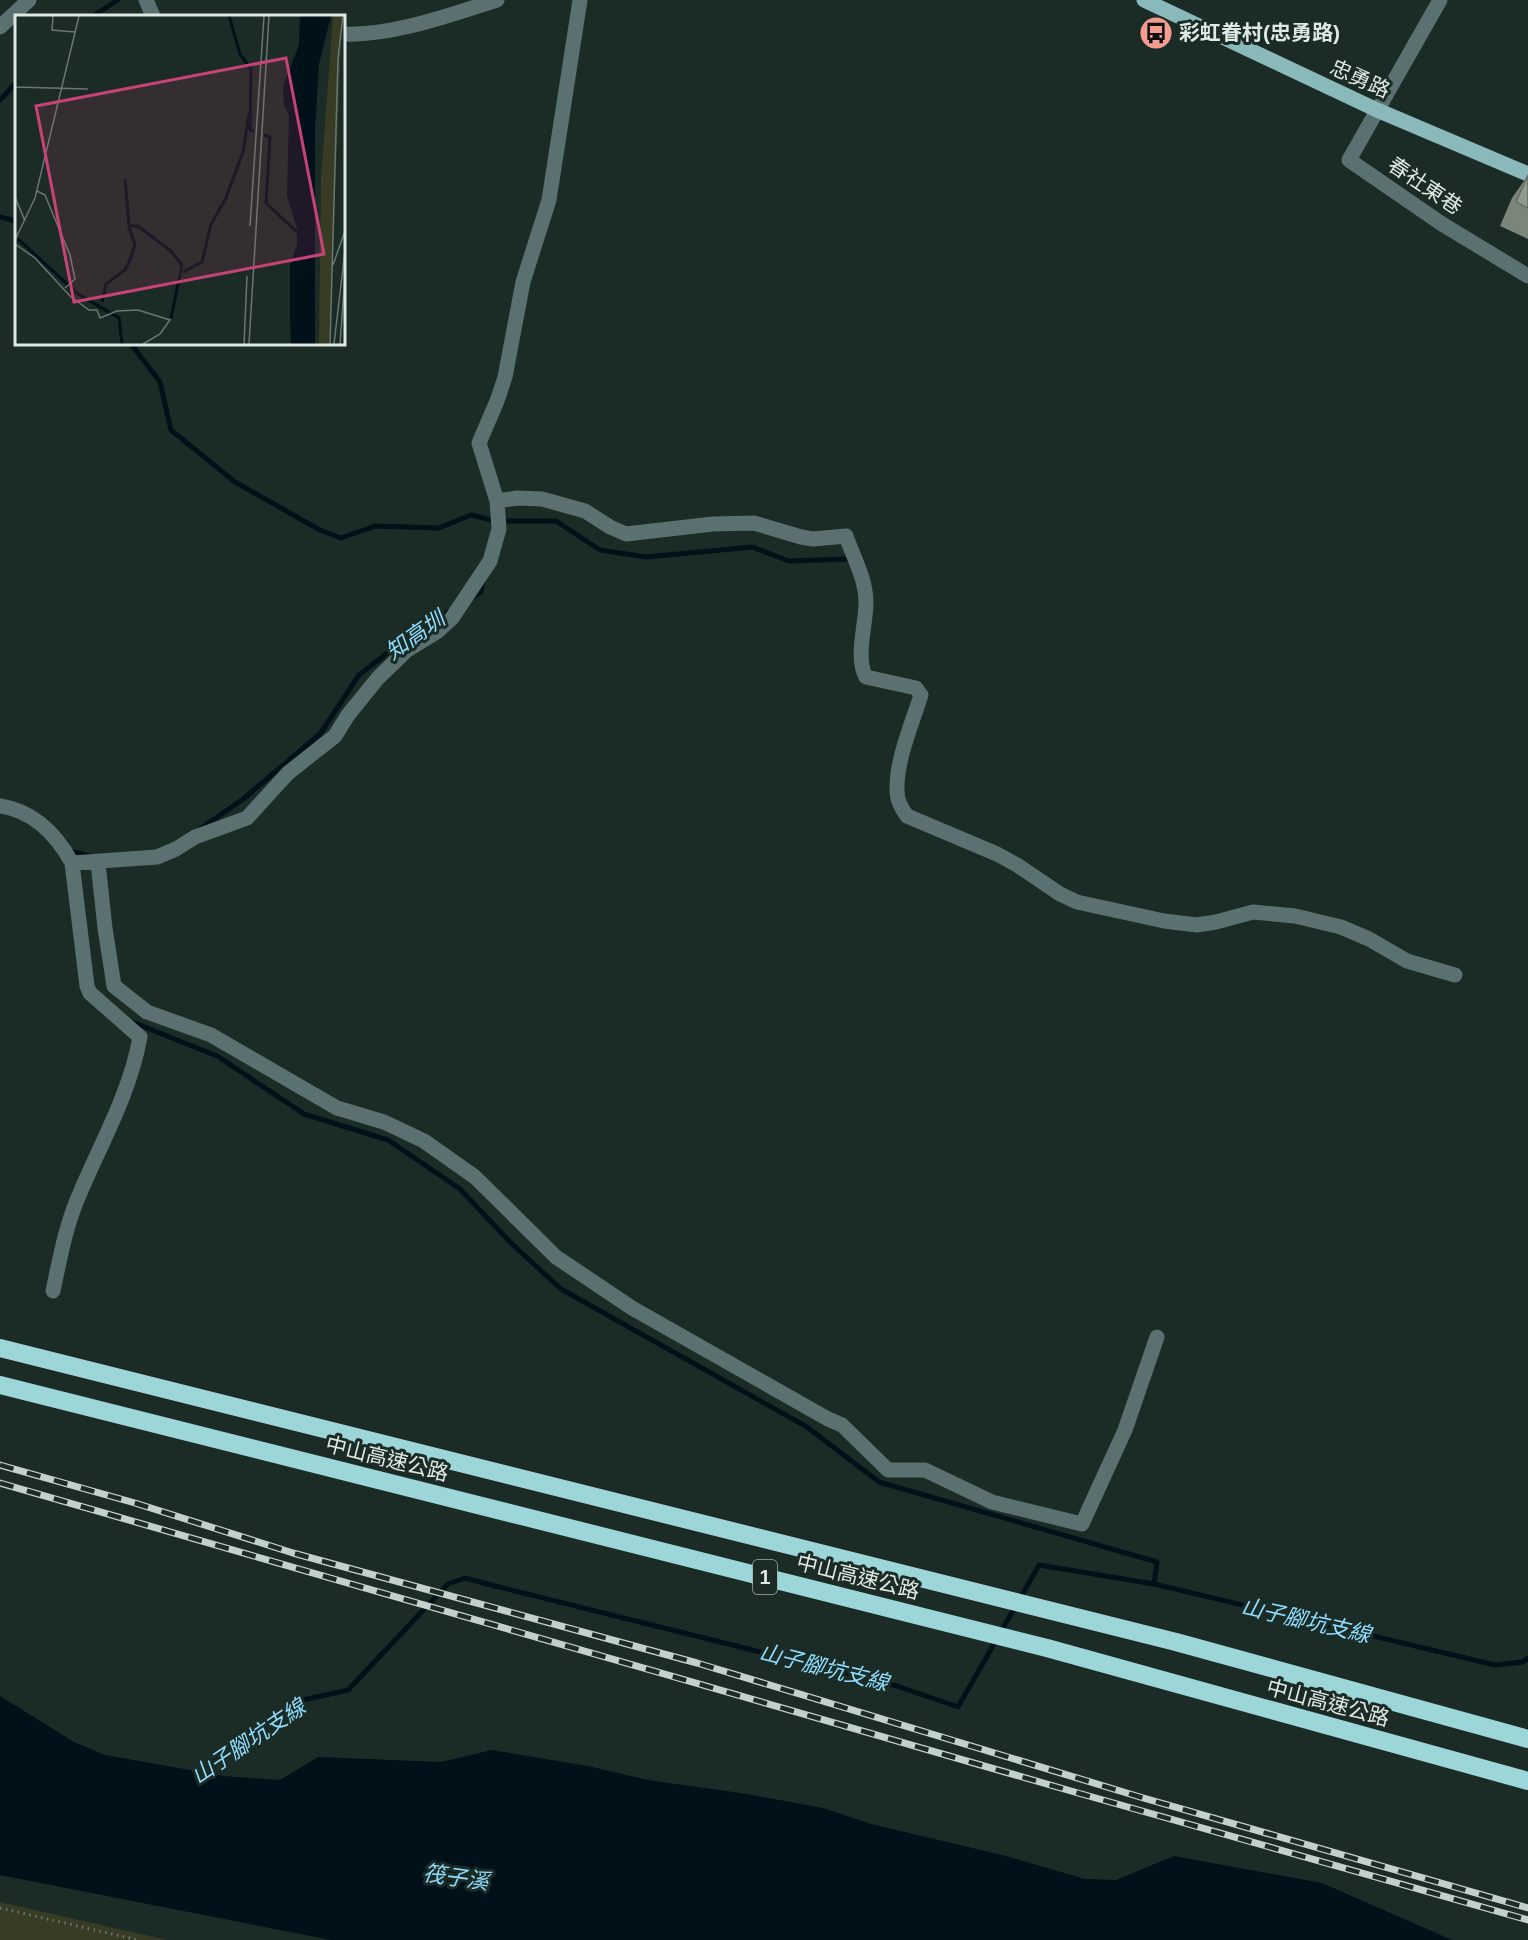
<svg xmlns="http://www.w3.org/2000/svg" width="1528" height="1940" viewBox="0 0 1528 1940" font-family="Arial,'Noto Sans TC',sans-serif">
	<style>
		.green { fill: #393c24 }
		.water { fill: #00111a }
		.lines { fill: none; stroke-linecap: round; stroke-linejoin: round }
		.stream { stroke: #00111a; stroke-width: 5 }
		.path { stroke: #697772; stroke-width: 3; stroke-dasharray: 1.5 4.5; stroke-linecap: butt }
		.minor { stroke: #5a7071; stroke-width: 15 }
		.major { stroke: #8ab9bb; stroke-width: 15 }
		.highway { stroke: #9dd6d9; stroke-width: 18 }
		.rail-casing { stroke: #c4d0cc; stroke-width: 7 }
		.rail { stroke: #1b2b25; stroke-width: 4.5; stroke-dasharray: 14; stroke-linecap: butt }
		.wall { fill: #7b8579 }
		.building { fill: #8f9b8d; stroke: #646c63; stroke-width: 1.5 }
		.labels { text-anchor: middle; stroke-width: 6; stroke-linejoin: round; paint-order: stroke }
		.shield { fill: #1b2b25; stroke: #a4b0ab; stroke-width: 1.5 }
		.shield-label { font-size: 20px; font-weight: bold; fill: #dee9e5 }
		.poi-label { font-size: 21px; font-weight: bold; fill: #dee9e5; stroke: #1b2b25; text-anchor: start }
		.street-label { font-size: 21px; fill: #dee9e5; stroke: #1b2b25 }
		.water-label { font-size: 22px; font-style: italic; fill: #90dcfe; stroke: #1b2b25 }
		.inset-river { fill: none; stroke: #00111a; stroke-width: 3 }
		.inset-road { fill: none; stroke: #697772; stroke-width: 1.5 }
		.view { fill: #c84277; fill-opacity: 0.15; stroke: #c84277; stroke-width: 3 }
		.inset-edge { fill: none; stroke: #dee9e5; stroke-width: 3 }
	</style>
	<rect width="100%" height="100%" fill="#1b2b25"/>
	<path class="green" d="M 0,1902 L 167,1940 L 0,1940 Z"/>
	<path class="water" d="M 0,1696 L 74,1742 L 105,1755 L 224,1776 L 280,1780 L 318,1757 L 441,1762 L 492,1750 L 588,1766 L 648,1780 L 747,1794 L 823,1808 L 871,1824 L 1006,1856 L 1085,1879 L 1116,1880 L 1174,1856 L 1322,1883 L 1452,1940 L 331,1940 L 0,1875 Z"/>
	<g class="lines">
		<path class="stream" d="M 93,16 L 118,0
			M 0,100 L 16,83
			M 0,217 L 16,221
			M 131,344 L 160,382 L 171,430 L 235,482 L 320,530 L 341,538 L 375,526 L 439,528 L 471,515 L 495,521
			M 500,521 L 556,521 L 600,550 L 646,557 L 752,547 L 789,561 L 849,559
			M 471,598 L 481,592 L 483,580
			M 200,829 L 242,800 L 320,734 L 359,675 L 417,630 L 453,609
			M 70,851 L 90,856
			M 132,1022 L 217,1056 L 304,1114 L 388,1140 L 460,1189 L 512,1244 L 561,1289 L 807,1427 L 879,1482 L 1157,1562 L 1154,1584
			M 196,1775 L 298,1701 L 348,1690 L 448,1584 L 465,1578 L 495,1586 L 897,1686 L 958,1707 L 1039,1565 L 1154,1584 L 1495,1665 L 1523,1662 L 1528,1658"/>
		<path class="path" d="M 0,1908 L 138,1940"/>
		<path class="minor" d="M 146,0 L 153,16
			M 1440,0 L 1349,160 L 1442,224 L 1528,276
			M 0,27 L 29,0
			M 344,34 C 392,36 450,15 497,0
			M 497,501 L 517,498 L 542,499 L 585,511 L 610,527 L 626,534 L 713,524 L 754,523 L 801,537 L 813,539 L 846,536 C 854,559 866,579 866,603 C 866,624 855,658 866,677 L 916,688 L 921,695 C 912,724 896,760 897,791 C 897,801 901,808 907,816 L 997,854 L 1017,865 L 1060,894 L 1077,902 L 1164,921 L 1197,925 L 1216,922 L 1253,912 L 1295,916 L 1341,927 L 1369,939 L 1407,961 L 1455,975
			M 0,806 C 34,811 56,834 72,863 L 87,986 L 90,993 L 140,1037 C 130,1093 102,1141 80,1193 C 66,1224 60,1258 53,1291
			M 72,863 L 157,857 L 176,849 L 195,837 L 247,818 L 288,773 L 335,736 L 348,715 L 378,678 L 407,650 L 438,631 L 452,618 L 490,561 L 499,529 L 497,501 L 479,443 L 497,401 L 505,377 L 523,282 L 549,200 L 580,0
			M 98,863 L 105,928 L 114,986 L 147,1012 L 211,1035 L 337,1108 L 384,1122 L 424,1141 L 475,1177 L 556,1257 L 632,1308 L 828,1419 L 842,1425 L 888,1470 L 925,1470 L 992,1502 L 1082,1524 L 1125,1430 L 1157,1337"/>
		<path class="major" d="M 1144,0 L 1377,110 L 1528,174"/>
		<path class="highway" d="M 0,1348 L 1176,1642 L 1528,1739
			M 0,1385 L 1047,1648 L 1528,1781"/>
		<defs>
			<path id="rail" d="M 0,1465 L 135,1503 L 293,1553 L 697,1663 L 1140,1797 L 1528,1908
				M 0,1483 L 1071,1791 L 1528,1920"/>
		</defs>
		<use href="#rail" class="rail-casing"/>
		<use href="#rail" class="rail"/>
	</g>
	<path class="wall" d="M 1528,175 L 1528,239 L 1500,226 L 1512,198 Z"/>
	<path class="building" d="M 1528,175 L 1528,208 L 1516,202 Z"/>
	<defs>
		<symbol id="bus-disc" viewBox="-11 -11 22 22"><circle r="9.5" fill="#f59c90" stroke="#1b2b25"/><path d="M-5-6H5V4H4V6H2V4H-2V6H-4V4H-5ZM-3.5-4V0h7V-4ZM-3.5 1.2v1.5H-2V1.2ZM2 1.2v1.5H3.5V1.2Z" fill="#111"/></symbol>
	</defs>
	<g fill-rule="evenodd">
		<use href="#bus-disc" x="1137" y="14" width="38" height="38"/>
	</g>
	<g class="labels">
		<rect class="shield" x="753" y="1560" width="24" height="34" rx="4.5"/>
		<g class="shield-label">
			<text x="765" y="1584">1</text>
		</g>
		<g class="poi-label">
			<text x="1179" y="40">彩虹眷村(忠勇路)</text>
		</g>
		<g class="street-label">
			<text transform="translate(1360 79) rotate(24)" y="7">忠勇路</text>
			<text transform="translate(1425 186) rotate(34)" y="7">春社東巷</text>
			<text transform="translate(387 1459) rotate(14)" y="7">中山高速公路</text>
			<text transform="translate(858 1577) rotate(14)" y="7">中山高速公路</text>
			<text transform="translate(1328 1703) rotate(15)" y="7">中山高速公路</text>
		</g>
		<g class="water-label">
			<text transform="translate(415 635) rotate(-35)" y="8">知高圳</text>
			<text transform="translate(1306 1620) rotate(13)" y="8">山子腳坑支線</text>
			<text transform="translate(824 1667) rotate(14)" y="8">山子腳坑支線</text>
			<text transform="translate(248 1741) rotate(-34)" y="8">山子腳坑支線</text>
			<text transform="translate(456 1877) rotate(8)" y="8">筏子溪</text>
		</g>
	</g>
	<g transform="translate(15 15)">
		<rect width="330" height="330" fill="#1b2b25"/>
		<path d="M 318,1 L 327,1 L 314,329 L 304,329 L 306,164 Z" fill="#393c24"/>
		<path d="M 285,1 L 316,1 L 304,49 L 300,114 L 300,329 L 276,329 L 275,306 L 275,250 L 282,230 L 282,214 L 272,181 L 274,101 L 269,90 L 268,71 L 284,30 Z" fill="#00111a"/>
		<path class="inset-river" d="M 214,1 L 225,39 L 236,54 L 235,115 L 239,116M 249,120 L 255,122 L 251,188 L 283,218M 110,164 L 114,211 L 123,211 L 156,236 L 167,250 L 156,303M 3,224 L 63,279 L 104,303 L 107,329M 168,257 L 187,247 L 196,209 L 211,183 L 228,137 L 234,99M 87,287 L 91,269 L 110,255 L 115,245 L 120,230 L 114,212"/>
		<path class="inset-road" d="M 38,1 L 37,15 L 60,17M 0,64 L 0,126M 0,72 L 73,74M 22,176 L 30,180 L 55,240 L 60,264 L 50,273M 0,182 L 10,206M 235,211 L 249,1M 0,225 L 20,183 L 64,1M 0,229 L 20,243 L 55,281 L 74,295 L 82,295 L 85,303 L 102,296 L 123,295 L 155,305 L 145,319 L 128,329M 318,250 L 330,216M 229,329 L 232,261M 234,329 L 254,1M 315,329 L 323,44 L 328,1M 319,329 L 330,236M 325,329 L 330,260"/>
		<path class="view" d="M 271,43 L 309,239 L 59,287 L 21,91 Z"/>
		<rect width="330" height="330" class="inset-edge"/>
	</g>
</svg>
